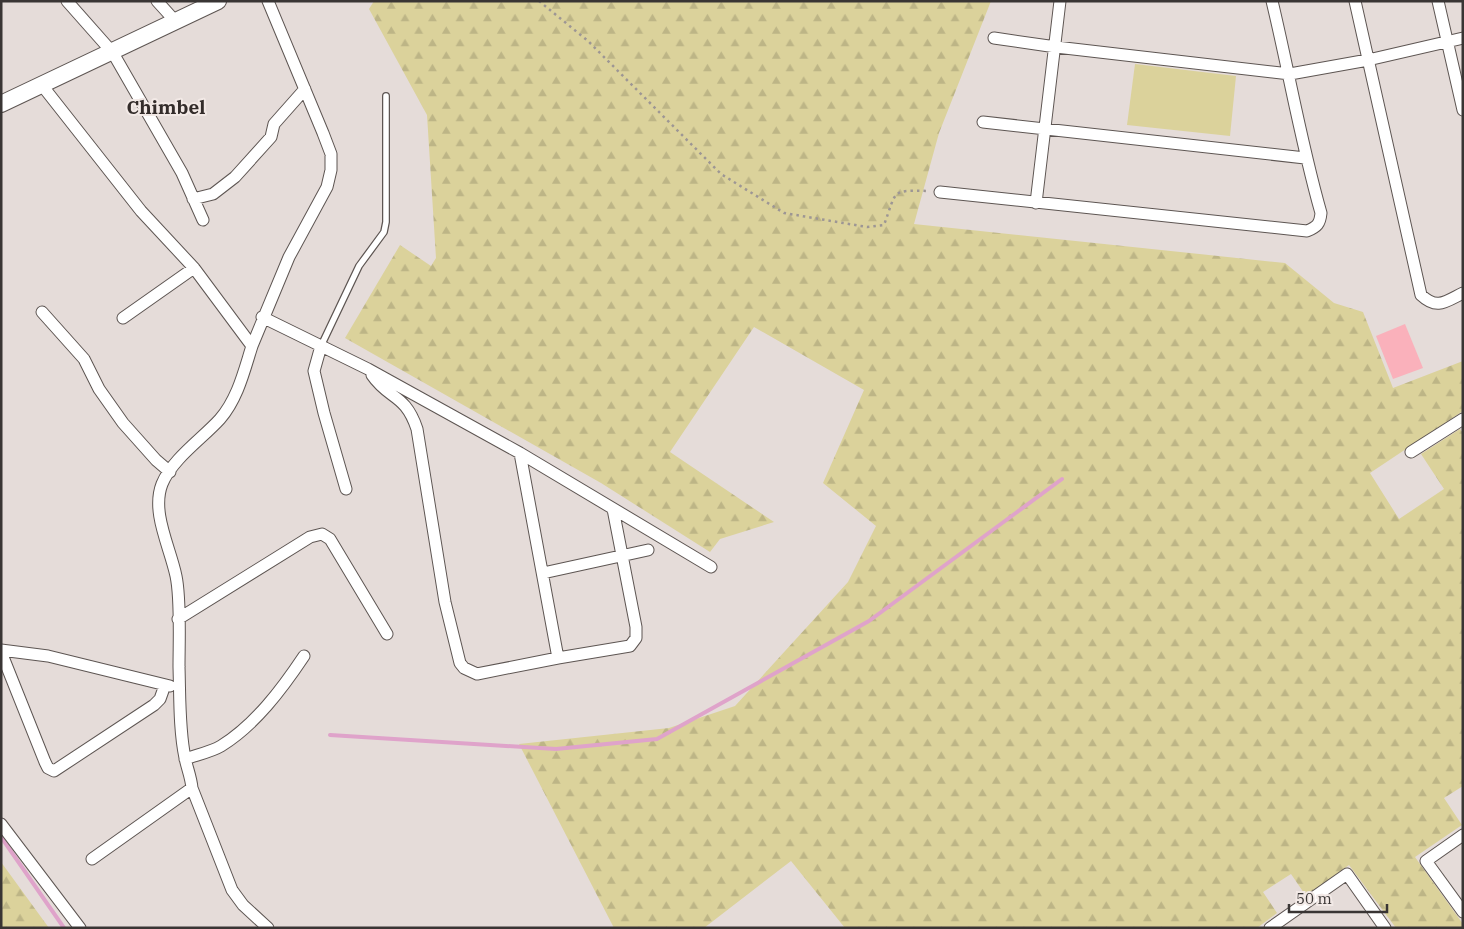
<svg xmlns="http://www.w3.org/2000/svg" width="1464" height="929" viewBox="0 0 1464 929" font-family="'IBM Plex Serif',serif">
	<style>
		.forest { fill: url(#forest-firs) }
		.park { fill: #dbd29b }
		.lines { fill: none; stroke-linecap: round; stroke-linejoin: round }
		.stream { stroke: #dfa3ca; stroke-width: 4 }
		.building { fill: #fab1bb }
		.lane-casing { stroke: #5d5552; stroke-width: 8 }
		.street-casing { stroke: #5d5552; stroke-width: 13 }
		.secondary-casing { stroke: #5d5552; stroke-width: 18 }
		.path { stroke: #9d9694; stroke-width: 2.5; stroke-dasharray: 2.5 4; stroke-linecap: butt }
		.lane { stroke: #fff; stroke-width: 5.5 }
		.street { stroke: #fff; stroke-width: 11 }
		.secondary { stroke: #fff; stroke-width: 16 }
		.labels { text-anchor: middle; stroke-width: 4; stroke-linejoin: round; paint-order: stroke }
		.district-label { font-size: 19px; font-weight: bold; fill: #332c2a; stroke: #f2e9e6 }
	</style>
	<defs>
		<pattern id="forest-firs" width="22" height="20" patternUnits="userSpaceOnUse" patternTransform="scale(1.25)"><rect width="22" height="20" fill="#dbd29b"/><path d="M5 1l3.5 6h-7zM16 11l3.5 6h-7z" fill="#bdb586"/></pattern>
	</defs>
	<rect width="100%" height="100%" fill="#e5dcd9"/>
	<path class="forest" d="M 374,1 L 991,1 L 939,133 L 914,224 L 1285,263 L 1334,303 L 1363,312 L 1393,388 L 1463,361 L 1463,411 L 1370,473 L 1399,519 L 1444,489 L 1421,454 L 1460,429 L 1463,433 L 1463,786 L 1444,798 L 1462,825 L 1415,857 L 1463,924 L 1463,928 L 1396,928 L 1349,865 L 1306,896 L 1291,874 L 1263,892 L 1277,913 L 1257,928 L 845,928 L 791,861 L 704,928 L 614,928 L 519,744 L 669,728 L 735,706 L 848,582 L 876,526 L 823,483 L 864,390 L 754,327 L 670,452 L 774,522 L 720,539 L 710,552 L 601,483 L 345,338 L 400,245 L 431,266 L 436,258 L 427,115 L 369,9 Z
		M 1,862 L 49,928 L 1,928 Z"/>
	<path class="park" d="M 1135,64 L 1236,76 L 1230,136 L 1127,125 Z"/>
	<g class="lines">
		<path class="stream" d="M 330,735 L 556,749 L 657,739 L 869,621 L 1062,479
			M 1,837 L 64,928"/>
	</g>
	<path class="building" d="M 1405,324 L 1423,368 L 1393,379 L 1376,336 Z"/>
	<g class="lines">
		<defs>
			<path id="lane" d="M 321,346 L 359,266 L 384,232 L 386,222 L 386,96"/>
			<path id="street" d="M 67,1 L 113,53 L 182,173 L 203,220
				M 157,1 L 176,22
				M 1355,1 L 1421,295 C 1437,310 1445,302 1463,293
				M 1438,1 L 1463,110
				M 994,38 L 1056,47 L 1290,74 L 1368,60 L 1463,38
				M 41,84 L 141,211 L 194,268 L 252,346 C 244,371 238,398 220,419 C 203,438 172,459 162,484 C 151,512 170,547 176,576 C 181,599 179,642 179,667 C 180,697 179,729 185,758 C 187,768 191,777 192,788 L 232,890 L 243,905 L 268,928
				M 983,122 L 1305,158
				M 940,192 L 1307,231 C 1317,227 1320,224 1321,213 C 1301,143 1289,72 1272,1
				M 193,199 L 213,194 L 235,177 L 271,137 L 274,124 L 305,89
				M 1036,203 L 1060,1
				M 42,312 L 84,359 L 99,389 L 123,423 L 156,460 L 170,472
				M 262,317 L 368,369 L 520,453 L 711,567
				M 123,318 L 194,268
				M 252,346 L 289,257 L 327,187 L 331,170 L 331,154 L 323,133 L 268,1
				M 321,346 L 314,371 L 324,413 L 346,489
				M 372,375 C 389,400 405,393 417,429 L 445,602 L 460,663 L 464,668 L 477,674 L 558,658
				M 1411,452 L 1463,419
				M 520,453 L 558,658 L 630,646 L 636,638 L 636,627 L 613,509
				M 543,573 L 648,550
				M 178,619 L 310,537 L 322,534 L 330,539 L 387,634
				M 1,650 L 48,656 L 170,686
				M 1,652 L 45,762 L 48,768 L 54,771 L 154,705 L 160,699 L 165,685
				M 185,759 C 196,755 211,752 221,746 C 255,725 282,689 304,656
				M 1,824 L 80,928
				M 1463,835 L 1426,861 L 1463,912
				M 92,859 L 192,788
				M 1270,928 L 1347,874 L 1385,928"/>
			<path id="secondary" d="M 1,104 L 218,1"/>
		</defs>
		<use href="#lane" class="lane-casing"/>
		<use href="#street" class="street-casing"/>
		<use href="#secondary" class="secondary-casing"/>
		<path class="path" d="M 539,1 L 588,41 L 721,174 L 784,213 L 867,227 L 884,225 C 897,190 890,190 929,191"/>
		<use href="#lane" class="lane"/>
		<use href="#street" class="street"/>
		<use href="#secondary" class="secondary"/>
	</g>
	<g class="labels">
		<g class="district-label">
			<text x="166" y="114">Chimbel</text>
		</g>
	</g>
	<rect width="1464" height="929" fill="none" stroke="#393534" stroke-width="5"/>
	<path d="M1289 904v8h98v-8" fill="none" stroke="#393534" stroke-width="2.5"/>
	<text x="1296" y="904" font-size="15" fill="#393534" stroke="#f2e9e6" stroke-width="4" paint-order="stroke">50 m</text>
</svg>
